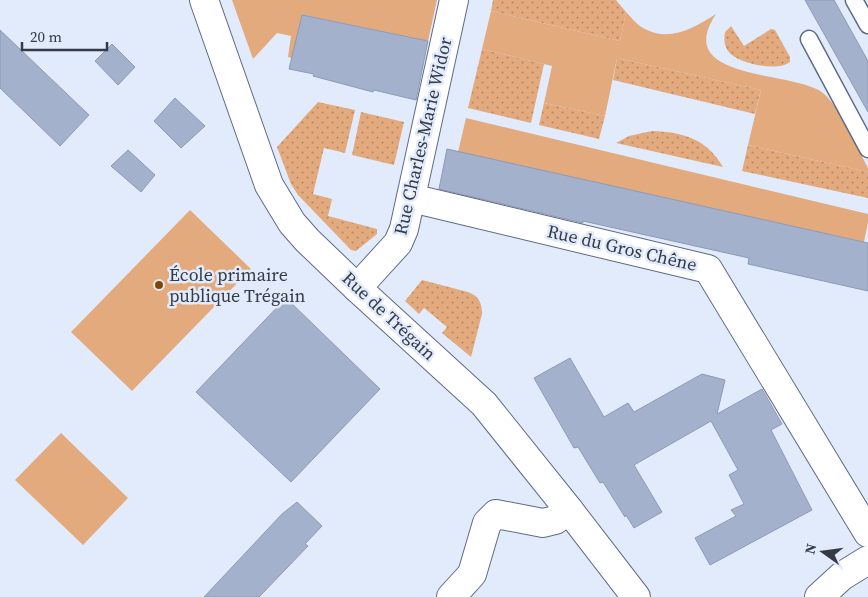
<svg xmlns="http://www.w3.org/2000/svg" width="868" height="597" viewBox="0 0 868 597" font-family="'Source Serif 4',serif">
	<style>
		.grass { fill: url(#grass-dots) }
		.green { fill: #e3aa7e }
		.building { fill: #a4b1cc; stroke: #8d9ab4 }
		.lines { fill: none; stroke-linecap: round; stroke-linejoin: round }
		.lane-casing { stroke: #5f6b83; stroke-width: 19 }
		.street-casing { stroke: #5f6b83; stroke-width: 30 }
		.secondary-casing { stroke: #5f6b83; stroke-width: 30 }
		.lane { stroke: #fff; stroke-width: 16 }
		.street { stroke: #fff; stroke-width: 28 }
		.secondary { stroke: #fff; stroke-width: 28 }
		.poi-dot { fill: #834602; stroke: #e2ebfc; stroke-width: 2 }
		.labels { text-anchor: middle; stroke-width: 5; stroke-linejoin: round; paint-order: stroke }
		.street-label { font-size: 18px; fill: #353b46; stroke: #e2ebfc }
		.poi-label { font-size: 18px; fill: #353b46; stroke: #e2ebfc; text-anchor: start }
	</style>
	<defs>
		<pattern id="grass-dots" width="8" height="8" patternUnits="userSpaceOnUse" patternTransform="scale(1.25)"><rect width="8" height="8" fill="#e3aa7e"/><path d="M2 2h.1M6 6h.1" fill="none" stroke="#b98c69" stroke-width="1.8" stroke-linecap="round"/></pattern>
	</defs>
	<rect width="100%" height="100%" fill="#e2ebfc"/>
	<path class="grass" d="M 493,0 L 616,0 L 626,12 L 620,41 L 491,11 Z
		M 731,26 L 744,46 L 771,29 L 775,30 L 790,57 L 790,62 C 778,72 737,64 728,51 C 724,45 724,39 725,32 Z
		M 482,49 L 544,64 L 531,123 L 468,108 Z
		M 617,58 L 761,90 L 755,114 L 613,80 Z
		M 318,102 L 355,110 L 345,153 L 324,148 L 313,194 L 332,199 L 328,216 L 377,229 L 377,234 L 356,251 L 351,250 L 298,195 L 291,184 L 277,147 Z
		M 544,103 L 605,116 L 599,139 L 539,125 Z
		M 361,112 L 404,122 L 394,165 L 352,155 Z
		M 652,131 C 683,132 707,139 723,167 L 616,143 L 629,136 Z
		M 748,145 L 868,172 L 868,198 L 742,171 Z
		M 422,280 L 468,292 C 479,296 482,303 482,314 L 471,357 L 442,333 L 447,327 L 424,308 L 419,314 L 405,301 Z"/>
	<path class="green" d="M 232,0 L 437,0 L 428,41 L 303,15 L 292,58 L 288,57 L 291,36 L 277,33 L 253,59 Z
		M 491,11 L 620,41 L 626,12 C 631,17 636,24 643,28 C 669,43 694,28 716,14 C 671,82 794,70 823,93 C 839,106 858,149 868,168 L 868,172 L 748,145 L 761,90 L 617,58 L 605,116 L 544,103 L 552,66 L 482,49 Z
		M 466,118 L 868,214 L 868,222 L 864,242 L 458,152 Z
		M 190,210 L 251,269 L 132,391 L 71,332 Z
		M 61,433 L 128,498 L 83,545 L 15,480 Z"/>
	<path class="building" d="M 805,0 L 834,0 L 868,61 L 868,112 Z
		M 302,15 L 428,41 L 416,100 L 374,90 L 373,92 L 313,76 L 314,74 L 289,69 Z
		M 0,30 L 89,115 L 60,146 L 0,88 Z
		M 112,44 L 135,67 L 118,85 L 95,61 Z
		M 175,98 L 205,126 L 181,148 L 154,121 Z
		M 447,149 L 868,243 L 868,291 L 748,264 L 749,258 L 583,221 L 583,223 L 439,189 Z
		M 128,150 L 155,175 L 141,192 L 111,166 Z
		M 286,298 L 380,389 L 291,482 L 196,392 Z
		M 570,358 L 604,417 L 628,403 L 634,412 L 702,374 L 725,380 L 717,414 L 762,389 L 782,424 L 771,430 L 812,510 L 710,565 L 695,538 L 736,516 L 731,510 L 744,504 L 729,475 L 738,470 L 711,421 L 634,465 L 662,512 L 634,528 L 626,515 L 625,517 L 603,482 L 600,483 L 578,447 L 574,448 L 534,378 Z
		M 297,502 L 322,526 L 305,544 L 308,546 L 259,597 L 204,597 L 282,514 Z"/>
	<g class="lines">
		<defs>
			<path id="lane" d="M 854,0 L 868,25
				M 809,39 L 868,149"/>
			<path id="street" d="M 411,198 L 708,269 L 868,533
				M 357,288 L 398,243 L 404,229 L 454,0
				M 451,597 L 472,574 L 487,523 L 496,514 L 543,523 L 555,520 L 569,510"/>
			<path id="secondary" d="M 204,0 L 269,185 L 292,223 L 307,240 L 357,288 L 484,404 L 569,510 L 636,597
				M 819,597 L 842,576 L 868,560"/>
		</defs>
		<use href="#lane" class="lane-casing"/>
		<use href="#street" class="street-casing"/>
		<use href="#secondary" class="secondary-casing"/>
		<use href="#lane" class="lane"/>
		<use href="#street" class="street"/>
		<use href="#secondary" class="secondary"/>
	</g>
	<circle class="poi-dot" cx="159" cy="285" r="5"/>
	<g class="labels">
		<g class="street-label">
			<text transform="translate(423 136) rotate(-77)" y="6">Rue Charles-Marie Widor</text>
			<text transform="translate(622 248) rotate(13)" y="6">Rue du Gros Chêne</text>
			<text transform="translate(389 316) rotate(43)" y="6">Rue de Trégain</text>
		</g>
		<g class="poi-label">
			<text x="169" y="281">École primaire<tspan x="169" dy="21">publique Trégain</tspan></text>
		</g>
	</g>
	<g transform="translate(823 552) rotate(284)" stroke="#e2ebfc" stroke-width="4" paint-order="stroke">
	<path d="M0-4L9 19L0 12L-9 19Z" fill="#353b46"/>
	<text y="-8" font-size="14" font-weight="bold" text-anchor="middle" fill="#353b46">N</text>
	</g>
	<path d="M22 42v8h85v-8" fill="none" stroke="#353b46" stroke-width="2.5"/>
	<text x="30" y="42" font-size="15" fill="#353b46" stroke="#e2ebfc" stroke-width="4" paint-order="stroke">20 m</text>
</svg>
